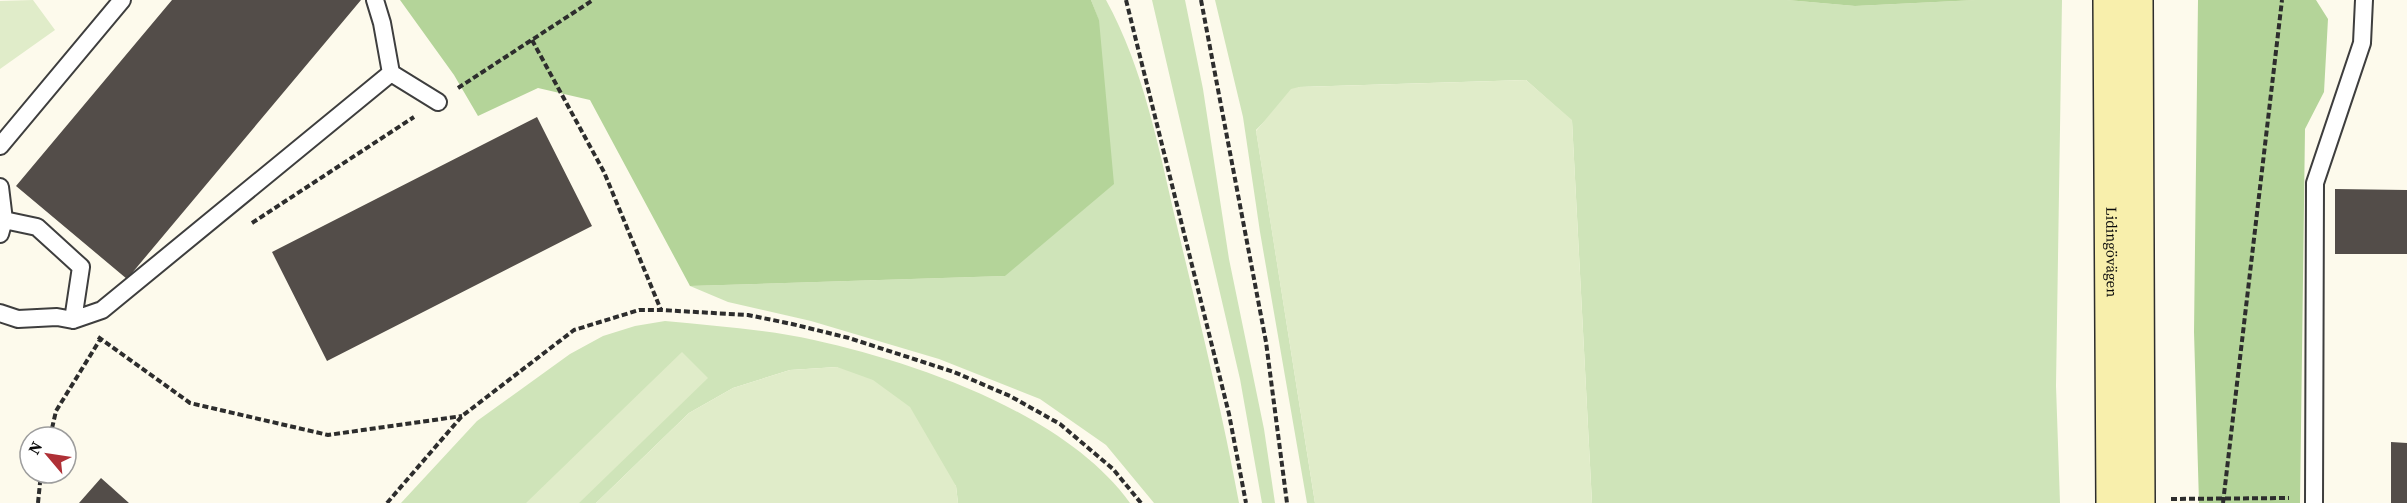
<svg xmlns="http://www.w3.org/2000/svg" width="2407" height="503" viewBox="0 0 2407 503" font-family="'Source Serif 4',serif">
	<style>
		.green { fill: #cfe4b9 }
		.forest { fill: #b4d499 }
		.pitch { fill: #e0ecc9 }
		.building { fill: #534d49 }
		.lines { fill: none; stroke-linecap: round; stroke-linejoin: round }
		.lane-casing { stroke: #3e3e3e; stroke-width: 20 }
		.secondary-casing { stroke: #2d2d2d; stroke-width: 36 }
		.path { stroke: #2d2d2d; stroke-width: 4; stroke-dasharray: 6 3; stroke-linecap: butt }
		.lane { stroke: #fff; stroke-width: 16 }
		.secondary { stroke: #f8efac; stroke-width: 33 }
		.labels { text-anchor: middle; stroke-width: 6; stroke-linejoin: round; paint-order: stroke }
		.street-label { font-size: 15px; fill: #0b0b0b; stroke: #fff }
	</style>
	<rect width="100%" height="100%" fill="#fdfaec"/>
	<path class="green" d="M 1091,0 L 1106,0 C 1144,69 1159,150 1177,226 C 1199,318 1222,410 1239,503 L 1154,503 L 1106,445 L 1040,399 L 939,359 L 811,321 L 728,302 L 690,286 L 1005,276 L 1099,21 Z
		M 1152,0 L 1185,0 L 1203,89 L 1229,259 L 1264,429 L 1275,503 L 1262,503 L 1240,379 Z
		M 1215,0 L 1787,0 L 1855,6 L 1976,0 L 2062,0 L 2056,386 L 2060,503 L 1592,503 L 1572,121 L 1526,80 L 1299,87 L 1256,130 L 1315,503 L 1307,503 L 1260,232 L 1243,117 Z
		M 665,321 C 714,326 766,329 814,340 C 918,363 1066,414 1130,503 L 958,503 L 956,486 L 837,367 L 790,370 L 733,388 L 689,413 L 596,503 L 401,503 L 477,421 L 570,354 L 603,336 L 635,326 Z"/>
	<path class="forest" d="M 400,0 L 1091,0 L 1099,20 L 1114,184 L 1005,276 L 690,286 L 590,100 L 538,88 L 478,116 L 454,75 Z
		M 1787,0 L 1976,0 L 1855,6 Z
		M 2198,0 L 2316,0 L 2328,19 L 2324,92 L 2305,129 L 2300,503 L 2199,503 L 2194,332 Z"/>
	<path class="pitch" d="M 33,0 L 55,30 L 0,69 L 0,1 Z
		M 1526,80 L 1572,120 L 1592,503 L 1315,503 L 1256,131 L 1291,89 L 1299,87 Z
		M 682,352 L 708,378 L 579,503 L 526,503 Z
		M 837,367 L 873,380 L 910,407 L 956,486 L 958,503 L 596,503 L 689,413 L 733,388 L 790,370 Z"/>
	<path class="building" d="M 172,0 L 361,0 L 127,279 L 16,186 Z
		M 537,117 L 592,226 L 327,361 L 272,252 Z
		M 2335,189 L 2407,190 L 2407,254 L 2335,254 Z
		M 2391,442 L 2407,443 L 2407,503 L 2391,503 Z
		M 101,478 L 129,503 L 79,503 Z"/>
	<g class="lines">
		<defs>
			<path id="lane" d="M 375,0 L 382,23 L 391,73 L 438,102
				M 0,146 L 122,0
				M 0,187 L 4,220
				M 0,234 L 4,220 L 37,227 L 81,267 L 73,320
				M 0,313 L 18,319 L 57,317 L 73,320 L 102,310 L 391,73
				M 2314,503 L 2315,183 L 2362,43 L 2364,0"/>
			<g id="secondary">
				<path id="s1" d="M 2110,0 L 2113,503"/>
				<path d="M 2136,0 L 2138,503"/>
			</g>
		</defs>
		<use href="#lane" class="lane-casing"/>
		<use href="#secondary" class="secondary-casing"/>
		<path class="path" d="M 1126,0 L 1229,414 L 1246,503
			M 1201,0 L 1266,342 L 1287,503
			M 532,40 L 604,172 L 661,310
			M 458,88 L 593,0
			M 252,223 L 414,117
			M 98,337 L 190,403 L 328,435 L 462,416
			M 50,437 L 56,411 L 101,338
			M 2171,499 L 2289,498
			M 38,503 L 41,473
			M 387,503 L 462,416 L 574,330 L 639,310 L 661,310 L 748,315 L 792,324 L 849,338 L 954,372 L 1010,396 L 1060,424 L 1113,469 L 1141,503
			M 2223,503 L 2282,0"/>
		<use href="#lane" class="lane"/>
		<use href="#secondary" class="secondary"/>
	</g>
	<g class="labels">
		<g class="street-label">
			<text dy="5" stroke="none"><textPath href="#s1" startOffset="252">Lidingövägen</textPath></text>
		</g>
	</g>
	<g transform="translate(48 455) rotate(299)"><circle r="28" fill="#ffffff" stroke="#9d9d9d" stroke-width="1.5"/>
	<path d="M0-4.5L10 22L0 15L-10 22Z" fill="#af3036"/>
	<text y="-9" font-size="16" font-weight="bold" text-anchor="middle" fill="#0b0b0b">N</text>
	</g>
</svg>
